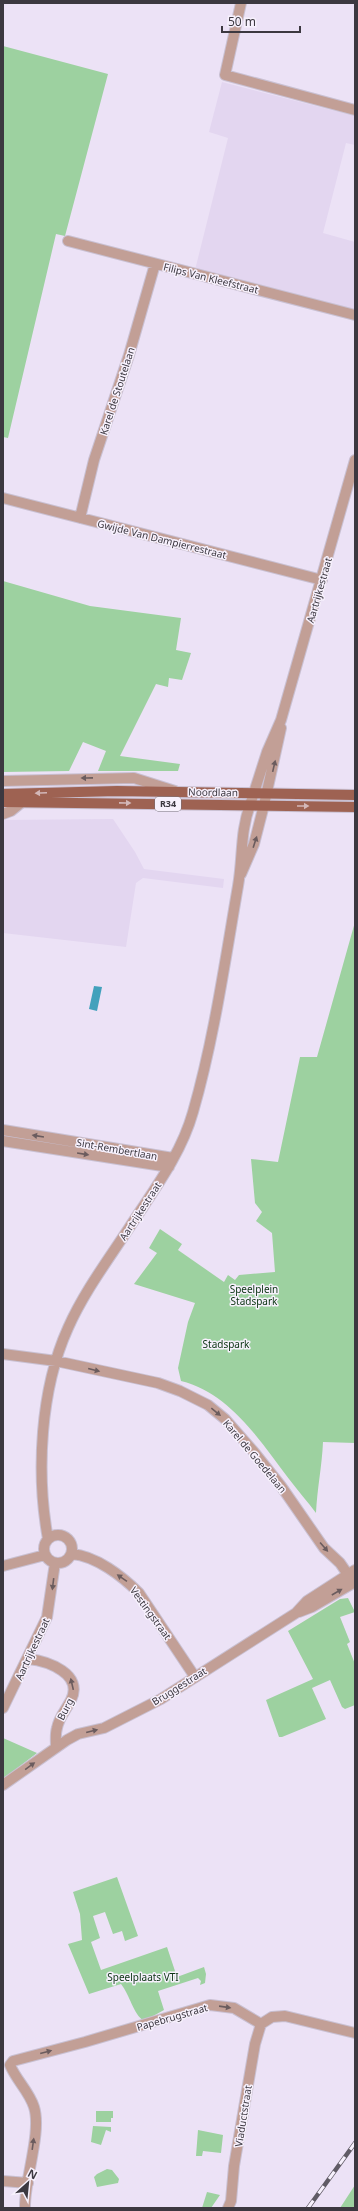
<svg xmlns="http://www.w3.org/2000/svg" width="358" height="2211" viewBox="0 0 358 2211" font-family="'Noto Sans',sans-serif">
	<style>
		.built { fill: #e3d6f0 }
		.green { fill: #9dd1a0 }
		.water { fill: #42a1bc }
		.lines { fill: none; stroke-linecap: round; stroke-linejoin: round }
		.minor-casing { stroke: #c9c0d2; stroke-width: 12 }
		.tertiary-casing { stroke: #c9c0d2; stroke-width: 12 }
		.primary-casing { stroke: #c9c0d2; stroke-width: 12 }
		.minor { stroke: #c29f96; stroke-width: 10 }
		.tertiary { stroke: #c29f96; stroke-width: 10 }
		.primary { stroke: #9e6252; stroke-width: 10 }
		.rail-casing { stroke: #605b65; stroke-width: 4.5 }
		.rail { stroke: #f7f1fd; stroke-width: 3; stroke-dasharray: 9; stroke-linecap: butt }
		.oneway { fill: #6b5c5e }
		.oneway2 { fill: #d3b8b9 }
		.labels { text-anchor: middle; stroke-width: 3; stroke-linejoin: round; paint-order: stroke }
		.shield { fill: #f7f1fd; stroke: #747079; stroke-width: 1 }
		.shield-label { font-size: 9px; font-weight: bold; fill: #3c3840 }
		.street-label { font-size: 10px; fill: #3c3840; stroke: #f7f1fd }
		.park-label { font-size: 10px; fill: #093310; stroke: #f7f1fd }
	</style>
	<rect width="100%" height="100%" fill="#ece2f6"/>
	<path class="built" d="M 222,82 L 355,116 L 355,145 L 346,143 L 323,233 L 355,242 L 355,311 L 195,270 L 228,138 L 209,132 Z
		M 113,819 L 135,852 L 144,869 L 224,879 L 223,888 L 143,878 L 136,883 L 126,947 L 3,933 L 3,820 Z"/>
	<path class="green" d="M 3,46 L 108,74 L 65,236 L 56,234 L 8,438 L 3,437 Z
		M 3,581 L 90,606 L 181,618 L 176,650 L 191,653 L 182,680 L 169,678 L 168,687 L 156,684 L 120,756 L 180,764 L 178,771 L 98,771 L 106,751 L 83,742 L 69,771 L 3,772 Z
		M 355,922 L 355,1443 L 323,1442 C 322,1466 317,1489 316,1513 C 308,1502 298,1491 289,1479 C 261,1442 230,1393 181,1381 L 178,1368 L 188,1322 L 195,1303 L 134,1284 L 157,1253 L 149,1248 L 160,1229 L 182,1244 L 178,1250 L 224,1282 L 228,1275 L 235,1280 L 239,1275 L 275,1272 L 272,1233 L 256,1221 L 262,1212 L 255,1203 L 251,1159 L 278,1162 L 300,1057 L 317,1057 Z
		M 348,1598 L 355,1612 L 340,1617 L 350,1642 L 347,1644 L 355,1664 L 355,1705 L 345,1709 L 342,1707 L 330,1680 L 312,1688 L 326,1719 L 282,1737 L 279,1737 L 266,1700 L 313,1679 L 288,1631 L 340,1599 Z
		M 3,1738 L 37,1753 L 3,1779 Z
		M 117,1877 L 138,1936 L 125,1941 L 122,1931 L 113,1934 L 105,1912 L 93,1916 L 100,1938 L 91,1942 L 101,1970 L 167,1947 L 177,1977 L 204,1967 L 206,1974 L 205,1983 L 200,1985 L 201,1981 L 198,1978 L 158,1991 L 164,2010 L 144,2021 C 133,2014 130,1995 121,1984 L 89,1994 L 68,1944 L 82,1940 L 80,1914 L 73,1892 Z
		M 96,2111 L 113,2111 L 113,2118 L 111,2118 L 111,2122 L 96,2122 Z
		M 93,2126 L 111,2127 L 111,2132 L 106,2130 L 101,2145 L 91,2142 Z
		M 198,2130 L 223,2135 L 221,2153 L 203,2151 L 202,2156 L 196,2156 Z
		M 107,2169 L 112,2170 L 119,2179 L 118,2183 L 97,2187 L 94,2177 L 97,2174 Z
		M 355,2185 L 355,2208 L 340,2208 Z
		M 207,2192 L 220,2195 L 211,2208 L 202,2208 Z"/>
	<path class="water" d="M 94,986 L 102,987 L 97,1011 L 89,1009 Z"/>
	<g class="lines">
		<defs>
			<path id="minor" d="M 241,3 L 225,75 L 355,110
				M 68,241 L 355,315
				M 3,498 L 322,580
				M 80,518 L 94,460 L 129,355 L 155,264
				M 3,781 L 134,778 L 175,791
				M 3,814 L 11,811 L 22,802
				M 241,874 L 254,844 L 264,805
				M 3,1130 L 173,1158
				M 3,1141 L 169,1167
				M 3,1354 L 56,1361 L 158,1383 L 180,1391 L 208,1405 L 225,1419 L 254,1452 L 281,1486 L 324,1548 L 340,1563 L 353,1582
				M44 1549a14 14 0 1 1 28 0a14 14 0 1 1-28 0Z
				M 48,1539 C 36,1473 40,1390 68,1328 C 84,1292 108,1260 129,1228 C 153,1191 181,1155 193,1112 C 214,1039 225,961 238,886 C 243,858 240,832 250,805
				M 72,1554 C 96,1556 122,1576 139,1593 L 195,1677
				M 3,1566 L 45,1555
				M 28,1659 C 48,1661 84,1674 71,1700 C 66,1710 59,1717 57,1728 C 55,1734 56,1741 56,1747
				M 3,1708 L 47,1617 L 55,1563
				M 261,2024 L 272,2017 L 285,2016 L 355,2033
				M 10,2065 L 13,2061 L 85,2042 L 210,2005 L 234,2008 L 261,2024
				M 10,2065 C 16,2080 29,2091 34,2107 C 42,2132 24,2181 25,2208
				M 3,2181 L 28,2183
				M 228,2208 L 231,2201 L 234,2166 L 255,2044 L 261,2024"/>
			<path id="tertiary" d="M 250,805 L 267,752 L 281,720 L 355,460
				M 264,805 L 281,728
				M 299,1612 L 312,1607 L 355,1582
				M 3,1785 L 67,1740 L 78,1734 L 104,1728 L 161,1699 L 296,1613 L 307,1601 L 355,1570"/>
			<path id="primary" d="M 3,794 L 117,791 L 355,795
				M 3,802 L 355,807"/>
		</defs>
		<use href="#minor" class="minor-casing"/>
		<use href="#tertiary" class="tertiary-casing"/>
		<use href="#primary" class="primary-casing"/>
		<use href="#minor" class="minor"/>
		<use href="#tertiary" class="tertiary"/>
		<use href="#primary" class="primary"/>
		<defs>
			<path id="rail" d="M 308,2208 L 355,2143"/>
		</defs>
		<use href="#rail" class="rail-casing"/>
		<use href="#rail" class="rail"/>
	</g>
	<defs><path id="oneway-solid" d="M-6-.8H1V-3.2L6.5 0L1 3.2V.8H-6Z"/></defs>
	<g class="oneway">
		<use href="#oneway-solid" transform="translate(274 766) rotate(-77)"/>
		<use href="#oneway-solid" transform="translate(87 778) rotate(179)"/>
		<use href="#oneway-solid" transform="translate(255 842) rotate(-72)"/>
		<use href="#oneway-solid" transform="translate(38 1136) rotate(-171)"/>
		<use href="#oneway-solid" transform="translate(83 1154) rotate(9)"/>
		<use href="#oneway-solid" transform="translate(94 1370) rotate(14)"/>
		<use href="#oneway-solid" transform="translate(216 1412) rotate(39)"/>
		<use href="#oneway-solid" transform="translate(324 1547) rotate(49)"/>
		<use href="#oneway-solid" transform="translate(122 1578) rotate(-146)"/>
		<use href="#oneway-solid" transform="translate(53 1584) rotate(97)"/>
		<use href="#oneway-solid" transform="translate(337 1592) rotate(-30)"/>
		<use href="#oneway-solid" transform="translate(72 1684) rotate(-103)"/>
		<use href="#oneway-solid" transform="translate(92 1731) rotate(-14)"/>
		<use href="#oneway-solid" transform="translate(30 1766) rotate(-36)"/>
		<use href="#oneway-solid" transform="translate(225 2007) rotate(8)"/>
		<use href="#oneway-solid" transform="translate(46 2052) rotate(-15)"/>
		<use href="#oneway-solid" transform="translate(33 2144) rotate(-82)"/>
	</g>
	<g class="oneway2">
		<use href="#oneway-solid" transform="translate(41 793) rotate(178)"/>
		<use href="#oneway-solid" transform="translate(125 803) rotate(1)"/>
		<use href="#oneway-solid" transform="translate(303 806)"/>
	</g>
	<g class="labels">
		<rect class="shield" x="155" y="797" width="26" height="14" rx="3"/>
		<g class="shield-label">
			<text x="168" y="807">R34</text>
		</g>
		<g class="street-label">
			<text transform="translate(211 278) rotate(14)" y="4">Filips Van Kleefstraat</text>
			<text transform="translate(117 391) rotate(-72)" y="4">Karel de Stoutelaan</text>
			<text transform="translate(162 539) rotate(14)" y="4">Gwijde Van Dampierrestraat</text>
			<text transform="translate(319 590) rotate(-74)" y="4">Aartrijkestraat</text>
			<text transform="translate(213 792) rotate(1)" y="4">Noordlaan</text>
			<text transform="translate(117 1149) rotate(10)" y="4">Sint-Rembertlaan</text>
			<text transform="translate(140 1211) rotate(-57)" y="4">Aartrijkestraat</text>
			<text transform="translate(255 1456) rotate(50)" y="4">Karel de Goedelaan</text>
			<text transform="translate(151 1613) rotate(54)" y="4">Vestingstraat</text>
			<text transform="translate(32 1649) rotate(-65)" y="4">Aartrijkestraat</text>
			<text transform="translate(179 1686) rotate(-32)" y="4">Bruggestraat</text>
			<text transform="translate(65 1709) rotate(-63)" y="4">Burg</text>
			<text transform="translate(172 2017) rotate(-16)" y="4">Papebrugstraat</text>
			<text transform="translate(243 2116) rotate(-81)" y="4">Viaductstraat</text>
		</g>
		<g class="park-label">
			<text x="254" y="1293">Speelplein<tspan x="254" dy="12">Stadspark</tspan></text>
			<text x="226" y="1348">Stadspark</text>
			<text x="143" y="1981">Speelplaats VTI</text>
		</g>
	</g>
	<rect width="358" height="2211" fill="none" stroke="#3c3840" stroke-width="8"/>
	<g transform="translate(28 2183) rotate(27)" stroke="#f7f1fd" stroke-width="3" paint-order="stroke">
	<path d="M0-3L7 15L0 10L-7 15Z" fill="#3c3840"/>
	<text y="-6" font-size="11" font-weight="bold" text-anchor="middle" fill="#3c3840">N</text>
	</g>
	<path d="M222 26v6h78v-6" fill="none" stroke="#3c3840" stroke-width="2"/>
	<text x="228" y="26" font-size="12" fill="#3c3840" stroke="#f7f1fd" stroke-width="3" paint-order="stroke">50 m</text>
</svg>
